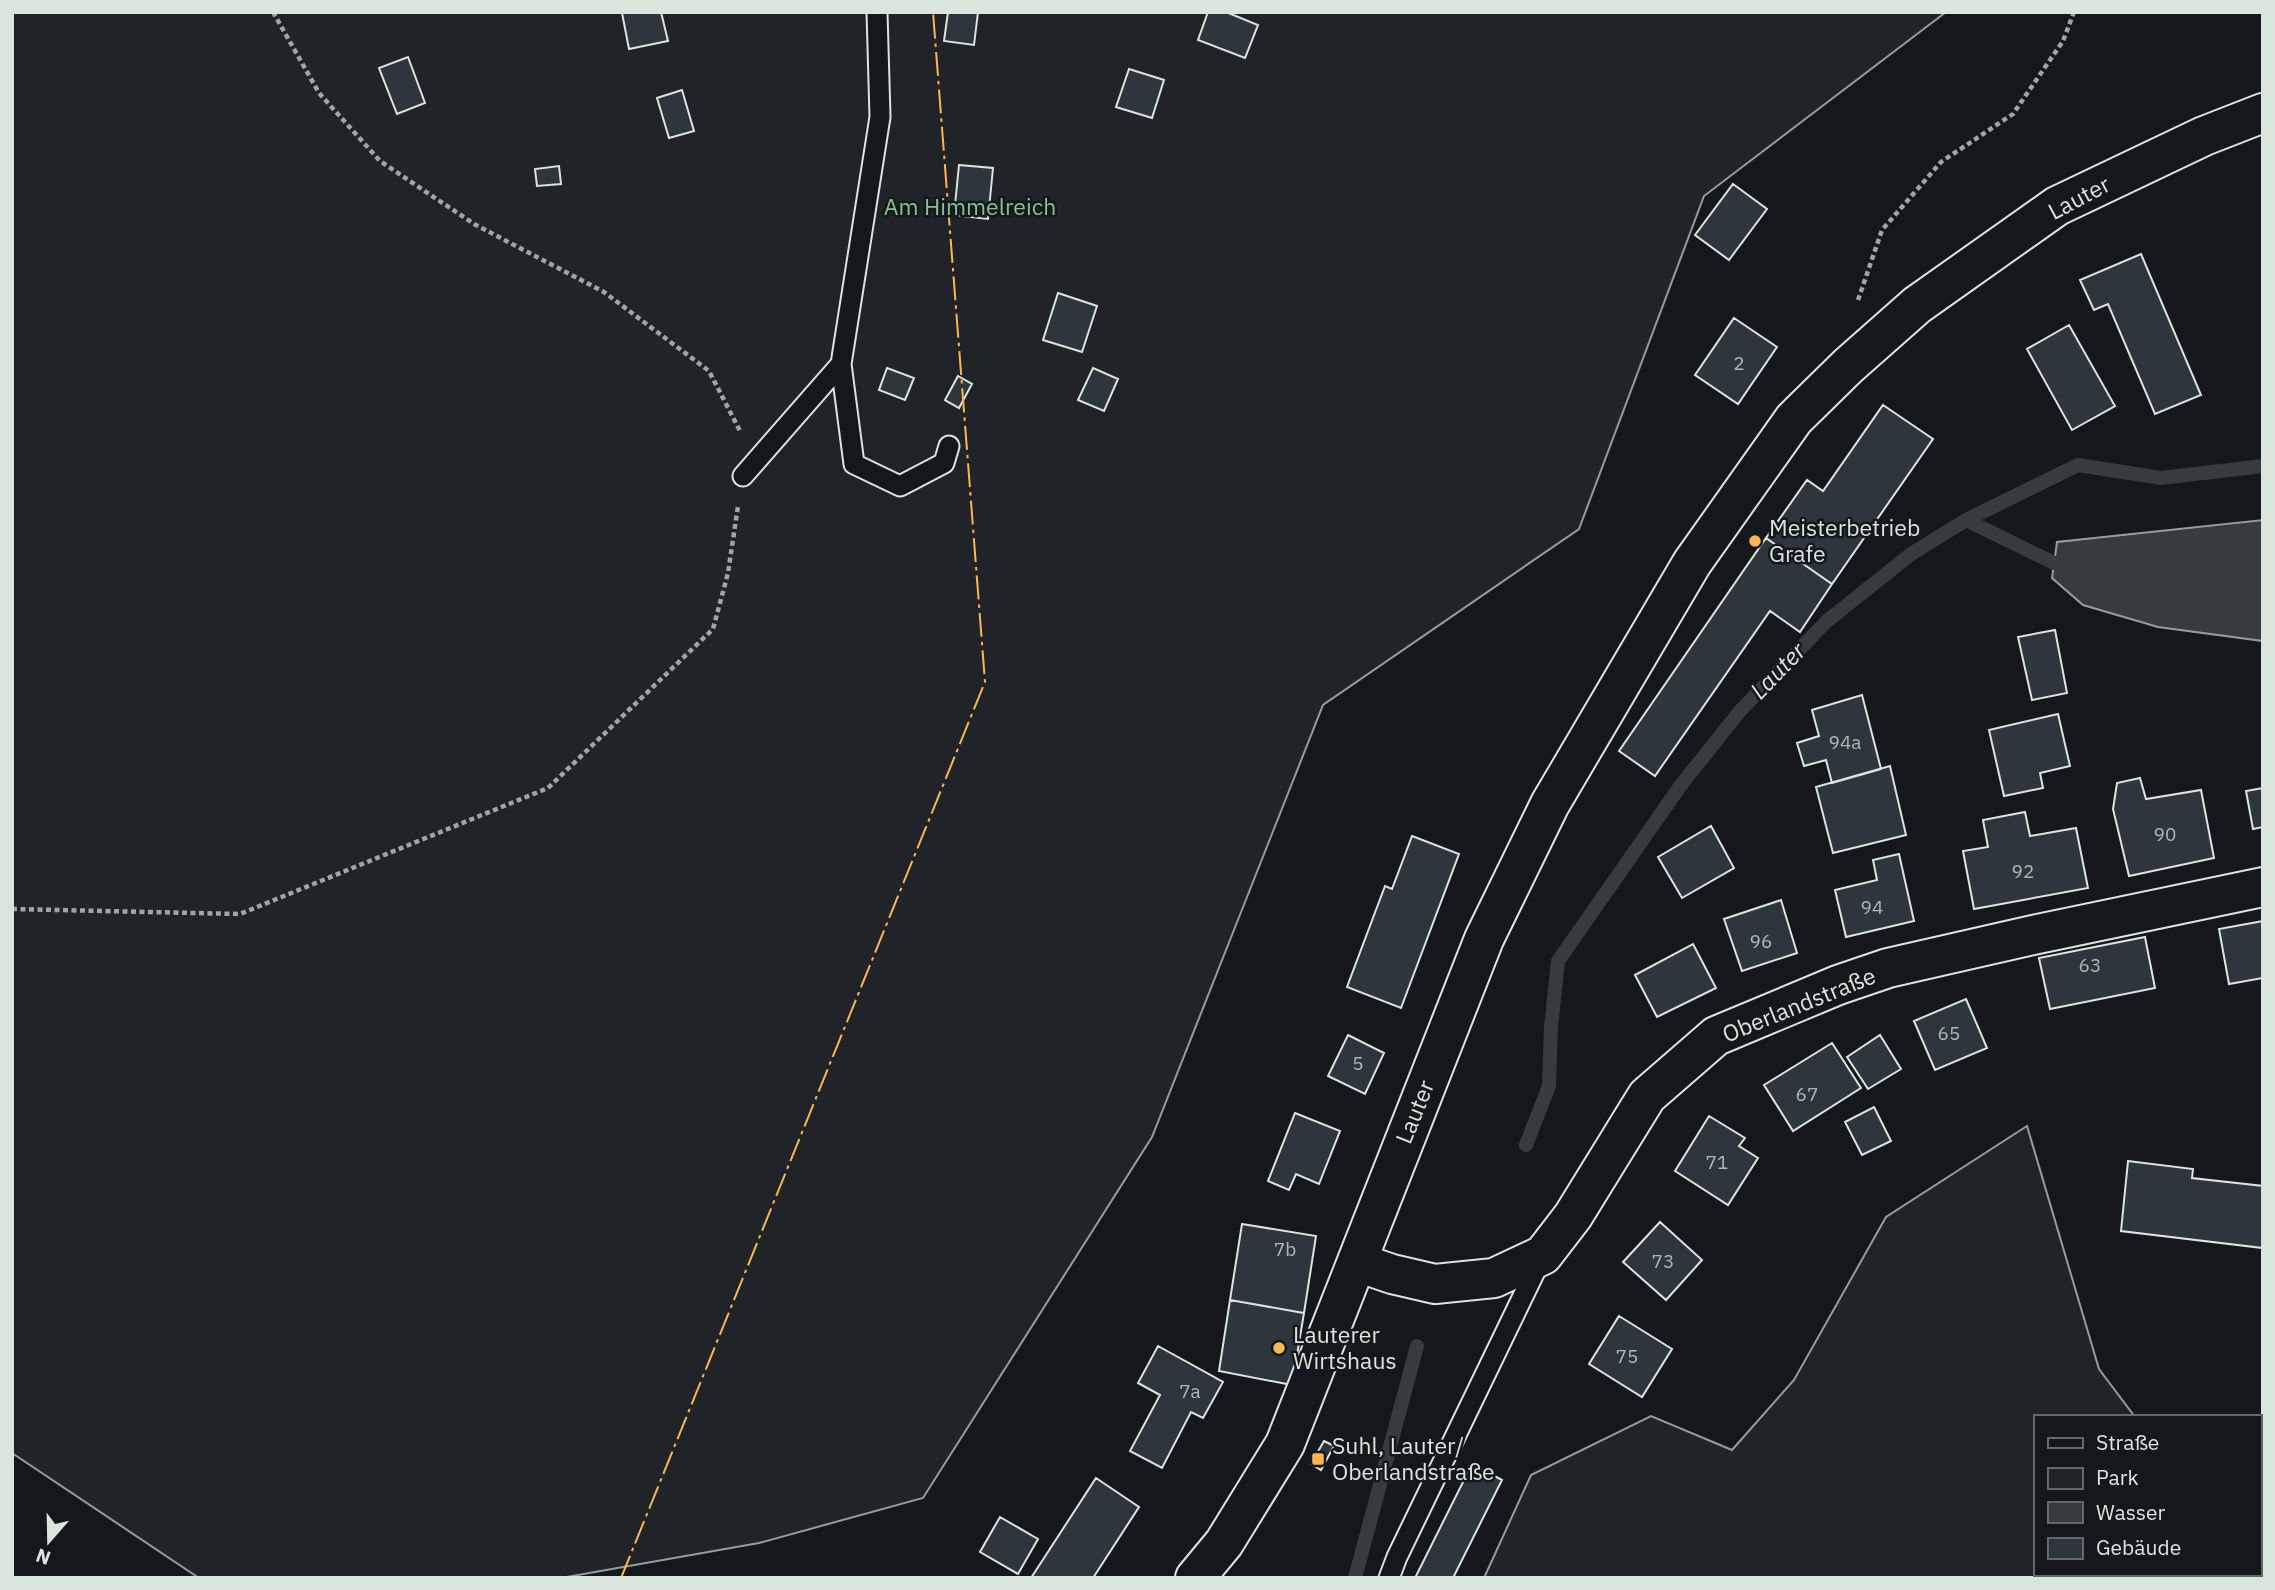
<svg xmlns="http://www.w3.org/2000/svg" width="2275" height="1590" viewBox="0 0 2275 1590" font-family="'IBM Plex Sans',sans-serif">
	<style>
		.green { fill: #202428; stroke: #939e99; stroke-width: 2 }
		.water { fill: #363b3e; stroke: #939e99; stroke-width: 2 }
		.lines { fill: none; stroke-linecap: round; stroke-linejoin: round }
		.stream { stroke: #363b3e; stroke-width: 14 }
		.building { fill: #2c363c; stroke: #d8e6dc; stroke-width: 2 }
		.lane-casing { stroke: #d8e6dc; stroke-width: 23 }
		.street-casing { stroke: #d8e6dc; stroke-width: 42 }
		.secondary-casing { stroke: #d8e6dc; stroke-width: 42 }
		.path { stroke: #9da8a2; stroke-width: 4.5; stroke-dasharray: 5 3.5; stroke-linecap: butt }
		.lane { stroke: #14181c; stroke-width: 19 }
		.street { stroke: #14181c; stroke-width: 38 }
		.secondary { stroke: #14181c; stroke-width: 38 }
		.power { stroke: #ffb74d; stroke-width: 2; stroke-dasharray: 24 5 3.5 5; stroke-linecap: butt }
		.poi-dot { fill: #ffb74d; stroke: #14181c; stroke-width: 2.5 }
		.labels { text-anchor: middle; stroke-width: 5; stroke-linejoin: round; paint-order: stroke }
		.number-label { font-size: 19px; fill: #adbab4 }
		.street-label { font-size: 23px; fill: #d8e6dc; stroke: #14181c }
		.park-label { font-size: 23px; fill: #8ac095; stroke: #14181c }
		.poi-label { font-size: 23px; fill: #d8e6dc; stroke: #14181c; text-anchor: start }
		.water-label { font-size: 24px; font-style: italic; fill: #d8e6dc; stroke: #14181c }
	</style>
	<rect width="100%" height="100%" fill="#14181c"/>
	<path class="green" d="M 12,12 L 1946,12 L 1704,196 L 1579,529 L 1323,705 L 1152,1137 L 923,1498 L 759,1543 L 561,1578 L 199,1578 L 12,1453 Z
		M 2027,1126 L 2099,1369 L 2135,1417 L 2035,1417 L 2035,1574 L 2259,1574 L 2259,1494 L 2263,1493 L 2263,1578 L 1484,1578 L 1531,1475 L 1651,1416 L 1732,1450 L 1794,1380 L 1886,1217 Z"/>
	<path class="water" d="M 2263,520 L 2263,641 L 2158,627 L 2083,605 L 2052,578 L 2057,542 Z"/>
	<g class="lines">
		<path class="stream" d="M 1966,520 L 2054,563
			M 1526,1145 L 1549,1086 L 1551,1027 L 1558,961 L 1681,785 L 1740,711 L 1827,621 L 1911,554 L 1966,520 L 2078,465 L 2161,478 L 2263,466
			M 1355,1578 L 1417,1346"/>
	</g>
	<path class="building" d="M 628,12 L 661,12 L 668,41 L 629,49 L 622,13 Z
		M 948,12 L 978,12 L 974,45 L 944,41 Z
		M 1208,12 L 1226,12 L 1258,25 L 1245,58 L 1198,40 Z
		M 408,57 L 425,103 L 397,114 L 379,68 Z
		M 1129,69 L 1164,80 L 1152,118 L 1116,107 Z
		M 682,90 L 694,131 L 669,138 L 657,98 Z
		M 959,165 L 993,168 L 988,219 L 954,215 Z
		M 559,166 L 561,184 L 537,186 L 535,169 Z
		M 1733,184 L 1767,209 L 1729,260 L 1695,235 Z
		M 2141,254 L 2201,395 L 2155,414 L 2108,304 L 2094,310 L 2080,280 Z
		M 1058,293 L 1097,306 L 1082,352 L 1043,340 Z
		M 1734,318 L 1777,347 L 1738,404 L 1695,375 Z
		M 2069,325 L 2115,406 L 2072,430 L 2027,349 Z
		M 887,368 L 914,378 L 905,400 L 879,390 Z
		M 1093,368 L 1118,379 L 1104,411 L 1078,400 Z
		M 958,376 L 972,384 L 959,408 L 945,400 Z
		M 1883,405 L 1933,439 L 1832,584 L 1766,538 L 1807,480 L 1823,491 Z
		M 1766,538 L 1832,584 L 1800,632 L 1770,611 L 1655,776 L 1619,751 Z
		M 2055,630 L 2067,693 L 2032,700 L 2018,637 Z
		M 1862,695 L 1881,769 L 1832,783 L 1826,760 L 1804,766 L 1797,743 L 1819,736 L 1812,710 Z
		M 2058,714 L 2070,766 L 2040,773 L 2043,788 L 2004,796 L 1989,730 Z
		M 1890,766 L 1906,835 L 1833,853 L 1816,787 Z
		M 2140,778 L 2146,799 L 2201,790 L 2214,858 L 2129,876 L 2113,809 L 2117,783 Z
		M 2263,788 L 2263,827 L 2253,829 L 2246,791 Z
		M 2025,812 L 2030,836 L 2076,828 L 2088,888 L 1974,909 L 1963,851 L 1988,847 L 1983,820 Z
		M 1711,826 L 1734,868 L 1682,898 L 1658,857 Z
		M 1412,836 L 1459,854 L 1401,1008 L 1347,987 L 1385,886 L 1392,889 Z
		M 1899,854 L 1914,921 L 1846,937 L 1835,890 L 1877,880 L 1873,860 Z
		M 1781,900 L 1797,953 L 1742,971 L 1724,919 Z
		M 2263,921 L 2263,978 L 2229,984 L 2219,929 Z
		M 2145,937 L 2155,988 L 2050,1009 L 2039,958 Z
		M 1693,944 L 1716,988 L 1657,1017 L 1635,975 Z
		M 1966,999 L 1987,1048 L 1935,1070 L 1914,1021 Z
		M 1348,1035 L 1384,1053 L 1365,1094 L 1328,1076 Z
		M 1880,1035 L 1901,1069 L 1868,1089 L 1847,1057 Z
		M 1832,1043 L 1861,1088 L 1793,1131 L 1764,1085 Z
		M 1874,1107 L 1891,1141 L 1862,1155 L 1845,1122 Z
		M 1295,1113 L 1340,1131 L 1319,1184 L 1296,1174 L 1289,1190 L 1268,1181 Z
		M 1709,1116 L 1745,1138 L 1739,1146 L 1758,1158 L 1728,1205 L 1675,1171 Z
		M 2128,1161 L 2193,1169 L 2192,1178 L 2263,1186 L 2263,1248 L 2121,1231 Z
		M 1660,1222 L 1702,1260 L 1666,1300 L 1623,1262 Z
		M 1242,1224 L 1316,1236 L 1304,1313 L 1230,1300 Z
		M 1230,1300 L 1304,1313 L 1292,1385 L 1219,1371 Z
		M 1619,1316 L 1672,1349 L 1642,1397 L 1589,1364 Z
		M 1158,1346 L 1223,1382 L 1203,1418 L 1191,1412 L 1162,1468 L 1130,1451 L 1160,1395 L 1138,1383 Z
		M 1324,1441 L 1334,1446 L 1321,1470 L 1311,1464 Z
		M 1472,1464 L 1502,1480 L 1453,1578 L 1415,1578 Z
		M 1096,1478 L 1139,1507 L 1093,1578 L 1031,1578 Z
		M 1000,1517 L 1038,1539 L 1018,1574 L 980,1552 Z"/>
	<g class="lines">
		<defs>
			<path id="lane" d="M 841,364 L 854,464 L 900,486 L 944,463 L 949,446
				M 743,476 L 841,364 L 880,117 L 877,12
				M 1389,1578 L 1397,1557 L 1541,1259"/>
			<path id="street" d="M 1357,1262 L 1392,1274 L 1435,1284 L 1494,1278 L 1543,1255 L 1573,1216 L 1647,1096 L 1716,1036 L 1838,985 L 1888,968 L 2033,935 L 2263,887"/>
			<path id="secondary" d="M 1195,1578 L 1224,1543 L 1285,1444 L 1484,939 L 1550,804 L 1692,563 L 1794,419 L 1848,366 L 1917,305 L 2057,206 L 2204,136 L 2263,113"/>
		</defs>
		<use href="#lane" class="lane-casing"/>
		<use href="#street" class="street-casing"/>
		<use href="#secondary" class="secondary-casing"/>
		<path class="path" d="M 273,12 L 319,93 L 380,161 L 474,224 L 604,292 L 709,371 L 740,431
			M 1858,300 L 1882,230 L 1941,162 L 2013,114 L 2063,41 L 2074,12
			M 12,909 L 240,914 L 548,788 L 713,629 L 728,573 L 738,506"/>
		<use href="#lane" class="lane"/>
		<use href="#street" class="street"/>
		<use href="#secondary" class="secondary"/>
		<path class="power" d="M 621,1578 L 985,682 L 933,12"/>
	</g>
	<g class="poi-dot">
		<circle cx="1755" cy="541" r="7"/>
		<circle cx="1279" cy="1348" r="7"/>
		<rect x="1311" y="1452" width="14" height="14" rx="3.5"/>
	</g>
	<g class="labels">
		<g class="number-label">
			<text x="1739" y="370">2</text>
			<text x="1845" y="749">94a</text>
			<text x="2165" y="841">90</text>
			<text x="2023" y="878">92</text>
			<text x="1872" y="914">94</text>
			<text x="1761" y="948">96</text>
			<text x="2090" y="972">63</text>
			<text x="1949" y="1040">65</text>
			<text x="1358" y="1070">5</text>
			<text x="1807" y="1101">67</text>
			<text x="1717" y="1169">71</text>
			<text x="1285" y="1256">7b</text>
			<text x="1663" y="1268">73</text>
			<text x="1627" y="1363">75</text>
			<text x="1190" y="1398">7a</text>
		</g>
		<g class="street-label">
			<text transform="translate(2079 198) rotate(-28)" y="8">Lauter</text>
			<text transform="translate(1799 1005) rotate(-22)" y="8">Oberlandstraße</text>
			<text transform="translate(1415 1112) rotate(-68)" y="8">Lauter</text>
		</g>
		<g class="park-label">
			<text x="970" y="215">Am Himmelreich</text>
		</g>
		<g class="poi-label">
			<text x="1769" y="536">Meisterbetrieb<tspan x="1769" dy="26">Grafe</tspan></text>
			<text x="1293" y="1343">Lauterer<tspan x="1293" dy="26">Wirtshaus</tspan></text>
			<text x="1332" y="1454">Suhl, Lauter/<tspan x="1332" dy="26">Oberlandstraße</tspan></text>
		</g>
		<g class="water-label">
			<text transform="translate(1778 671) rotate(-46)" y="8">Lauter</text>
		</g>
	</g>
	<rect width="2275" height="1590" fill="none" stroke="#d8e6dc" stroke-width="28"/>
	<rect x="2034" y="1415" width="228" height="161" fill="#14181c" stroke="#626a69" stroke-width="2"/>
	<rect x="2048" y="1438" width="35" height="10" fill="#14181c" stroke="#626a69" stroke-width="2"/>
	<text x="2096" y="1450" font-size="21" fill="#d8e6dc">Straße</text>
	<rect x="2048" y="1468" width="35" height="21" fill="#202428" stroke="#626a69" stroke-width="2"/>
	<text x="2096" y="1485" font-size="21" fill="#d8e6dc">Park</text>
	<rect x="2048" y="1502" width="35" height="21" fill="#363b3e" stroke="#626a69" stroke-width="2"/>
	<text x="2096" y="1520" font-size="21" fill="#d8e6dc">Wasser</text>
	<rect x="2048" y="1538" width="35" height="21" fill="#2c363c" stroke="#626a69" stroke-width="2"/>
	<text x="2096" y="1555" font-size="21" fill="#d8e6dc">Gebäude</text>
	<g transform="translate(49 1541) rotate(200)" stroke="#14181c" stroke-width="5" paint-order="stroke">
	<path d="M0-5L12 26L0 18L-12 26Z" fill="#d8e6dc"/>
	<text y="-10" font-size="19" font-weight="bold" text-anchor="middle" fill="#d8e6dc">N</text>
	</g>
</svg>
